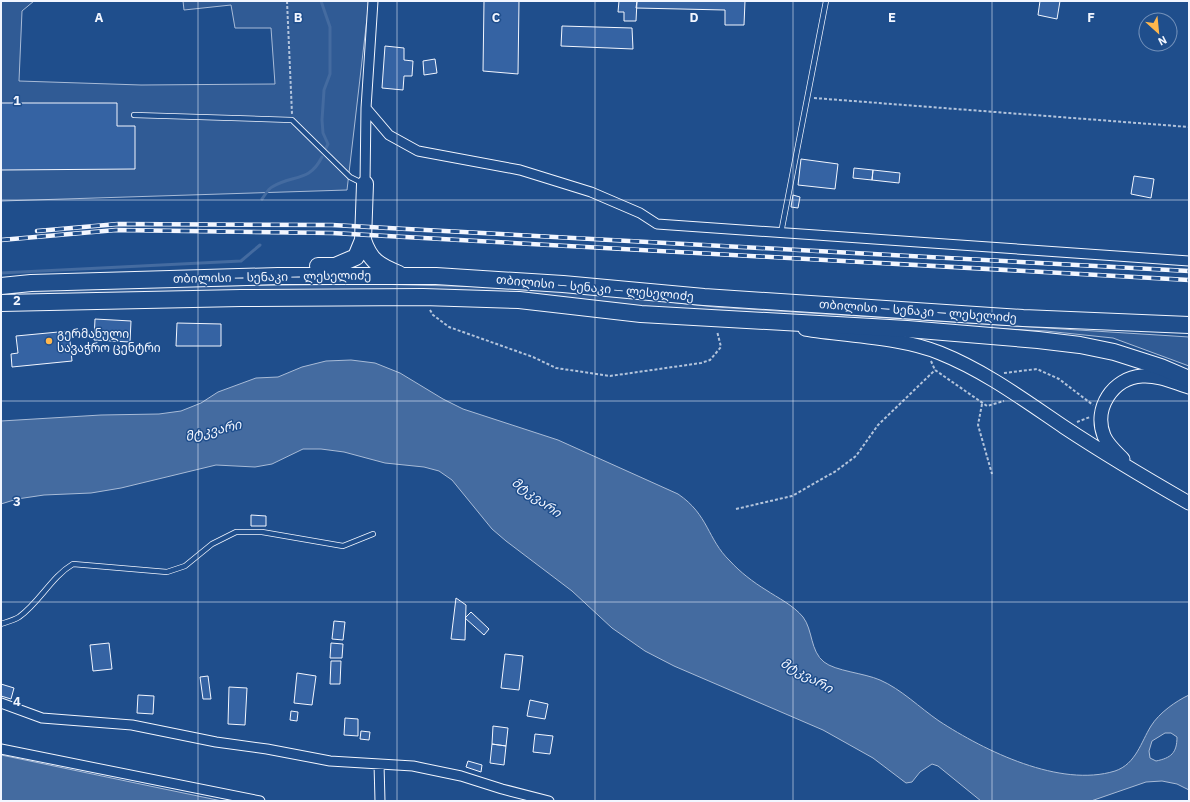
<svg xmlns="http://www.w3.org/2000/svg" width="1190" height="802" viewBox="0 0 1190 802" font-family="'IBM Plex Sans','Noto Sans Georgian',sans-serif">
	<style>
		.green { fill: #305b95; stroke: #a8bbd7 }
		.water { fill: #446ba0; stroke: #a8bbd7; fill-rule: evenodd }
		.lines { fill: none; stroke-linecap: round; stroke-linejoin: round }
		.stream { stroke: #446ba0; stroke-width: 3 }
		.building { fill: #3563a3; stroke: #f2f6ff }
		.service-casing { stroke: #f2f6ff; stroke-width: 6 }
		.minor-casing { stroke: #f2f6ff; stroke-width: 11 }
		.secondary-casing { stroke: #f2f6ff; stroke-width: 15 }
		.motorway-casing { stroke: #f2f6ff; stroke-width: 18 }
		.path { stroke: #b3c4dc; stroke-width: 2; stroke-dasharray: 3 2; stroke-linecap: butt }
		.service { stroke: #1f4e8c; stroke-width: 4.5 }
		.minor { stroke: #1f4e8c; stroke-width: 9 }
		.secondary { stroke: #1f4e8c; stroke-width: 13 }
		.motorway { stroke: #1f4e8c; stroke-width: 16 }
		.rail-casing { stroke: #f2f6ff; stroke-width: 4.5 }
		.rail { stroke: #1f4e8c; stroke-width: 3; stroke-dasharray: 9; stroke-linecap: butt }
		.grid { fill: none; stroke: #f2f6ff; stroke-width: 1; stroke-opacity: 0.55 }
		.poi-dot { fill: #ffb74d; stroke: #1f4e8c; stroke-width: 1.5 }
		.labels { text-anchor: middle; stroke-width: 3; stroke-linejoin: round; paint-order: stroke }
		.street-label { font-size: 12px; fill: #f2f6ff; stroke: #1f4e8c }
		.poi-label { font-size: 12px; fill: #f2f6ff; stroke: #1f4e8c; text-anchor: start }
		.water-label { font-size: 13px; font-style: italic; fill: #f2f6ff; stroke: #1f4e8c }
		.grid-label { font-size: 13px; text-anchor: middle; font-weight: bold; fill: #f2f6ff; stroke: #1f4e8c; stroke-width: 3; stroke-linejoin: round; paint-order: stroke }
	</style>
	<rect width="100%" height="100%" fill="#1f4e8c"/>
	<path class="green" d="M 1,1 L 34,1 L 22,11 L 19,81 L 141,85 L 275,84 L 271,28 L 235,28 L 231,5 L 184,10 L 183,1 L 369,1 L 347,190 L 1,201 Z
		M 371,284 L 492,287 L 586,293 L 715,307 L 1189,337 L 1189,366 L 1113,338 L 1046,331 L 665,312 L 549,297 L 1,297 L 1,291 L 43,288 Z"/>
	<path class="water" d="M 351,360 L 375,363 L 400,373 L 443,399 L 463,409 L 558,440 L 678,494 C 709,515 707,539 730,561 C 740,572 753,582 766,590 C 778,598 793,605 803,617 C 813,630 810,651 824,662 C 835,671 864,673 880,680 C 901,689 920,708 939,721 C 985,751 1060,788 1115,771 C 1136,764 1141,742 1151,726 C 1159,713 1176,701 1189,695 L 1189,790 L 1177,784 L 1162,781 L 1146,782 L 1091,801 L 981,801 L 938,766 L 932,764 L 920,772 L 912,782 L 906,783 L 873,758 L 823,730 L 674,666 L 645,651 L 612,628 L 572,591 L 506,541 L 492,529 L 452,480 L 439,471 L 424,467 L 385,463 L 344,452 L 321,449 L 303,449 L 272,464 L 255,467 L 216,465 L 121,488 L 91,493 L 44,495 L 17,499 L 1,504 L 1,421 L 101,415 L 159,414 L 181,411 L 201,403 L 218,392 L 256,378 L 278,377 L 302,367 L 326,361 ZM 1165,733 L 1171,733 L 1177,737 C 1177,753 1171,758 1156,761 L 1150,758 L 1149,751 L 1152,741 Z
		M 1,755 L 222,801 L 1,801 Z"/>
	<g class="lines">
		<path class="stream" d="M 321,1 L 330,27 L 330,74 L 324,90 L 322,120 L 323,133 L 328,144 L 326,148
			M 262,199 C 265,195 268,189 272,187 C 293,174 309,183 322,157
			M 1,273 L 241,261 L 260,245"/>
	</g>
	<path class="building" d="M 484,1 L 519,1 L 518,74 L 483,71 Z
		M 619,1 L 637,1 L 636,21 L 624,21 L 624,12 L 618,12 Z
		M 637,1 L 745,1 L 744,25 L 725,25 L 725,10 L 636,8 Z
		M 1040,1 L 1060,1 L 1057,19 L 1038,15 Z
		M 562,26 L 632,28 L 633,49 L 561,46 Z
		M 385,46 L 404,48 L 404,60 L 413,61 L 412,76 L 404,76 L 403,90 L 382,88 Z
		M 435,59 L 437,73 L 424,75 L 423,61 Z
		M 1,103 L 117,103 L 117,126 L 135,126 L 135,169 L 1,170 Z
		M 801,159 L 838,164 L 835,189 L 798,185 Z
		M 854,168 L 873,170 L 872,180 L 853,178 Z
		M 873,170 L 900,173 L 899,183 L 872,180 Z
		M 1134,176 L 1154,179 L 1151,198 L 1131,194 Z
		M 793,195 L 800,197 L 798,208 L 791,207 Z
		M 95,319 L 131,321 L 130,342 L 94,340 Z
		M 177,323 L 221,324 L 221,346 L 176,346 Z
		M 69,331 L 72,361 L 12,367 L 11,354 L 18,353 L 16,336 Z
		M 251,515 L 266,516 L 266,526 L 251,526 Z
		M 456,598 L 466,605 L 465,640 L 451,639 Z
		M 471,612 L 489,629 L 484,635 L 465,618 Z
		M 334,621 L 345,622 L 343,640 L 332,639 Z
		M 109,643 L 112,669 L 93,671 L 90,645 Z
		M 331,643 L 343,644 L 342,658 L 330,658 Z
		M 505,654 L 523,656 L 519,690 L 501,688 Z
		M 331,661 L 341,661 L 340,684 L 330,684 Z
		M 297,673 L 316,676 L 312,705 L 294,703 Z
		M 208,676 L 211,699 L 203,699 L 200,677 Z
		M 1,684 L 14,688 L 11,699 L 1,696 Z
		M 229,687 L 247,688 L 245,725 L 228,724 Z
		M 138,695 L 154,696 L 153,714 L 137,713 Z
		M 530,700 L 548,704 L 545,719 L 527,716 Z
		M 291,711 L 298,712 L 297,721 L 290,720 Z
		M 345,718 L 358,719 L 358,736 L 344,735 Z
		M 493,726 L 508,728 L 506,746 L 492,744 Z
		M 361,731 L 370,732 L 369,740 L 360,739 Z
		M 535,734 L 553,736 L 550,754 L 533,752 Z
		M 492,744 L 506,746 L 504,765 L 490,763 Z
		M 468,761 L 482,765 L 481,772 L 466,767 Z"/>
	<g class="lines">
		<defs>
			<path id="service" d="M 134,115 L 292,120 L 350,177 L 362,183
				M 781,233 L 826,1
				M 1,624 C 7,622 14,620 19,617 C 40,602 51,577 73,564 L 167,572 L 185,566 L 212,544 L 236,532 L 262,532 L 343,546 L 373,534"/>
			<path id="minor" d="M 366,108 L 389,135 L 418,151 L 520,170 L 591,192 L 640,213 L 657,224 L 1189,261
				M 365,184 L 366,108 L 373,1
				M 1,703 L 42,718 L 132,725 L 216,742 L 267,749 L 330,761 L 413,766 L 461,776 L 502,789 L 549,801
				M 1,749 L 260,801
				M 379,764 L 380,801"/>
			<path id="secondary" d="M 805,329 C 847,336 901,337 940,353 C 985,371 1024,400 1064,427 C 1105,454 1147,479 1189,503
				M 1123,459 C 1116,452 1108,445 1104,436 C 1093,408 1113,378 1142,376 C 1159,375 1173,382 1189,387"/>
			<path id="motorway" d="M 363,240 C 370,261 379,266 399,274
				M 318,266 L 335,266 L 356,257 L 363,240 L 365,184
				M 1,286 L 31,283 L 278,276 L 436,276 L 563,284 L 704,297 L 1023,318 L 1189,325
				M 1,303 L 241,298 L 423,297 L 519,300 L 641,314 L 907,329 L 1038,340 L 1080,345 L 1114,352 L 1161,367 L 1189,379"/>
		</defs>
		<use href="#service" class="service-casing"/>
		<use href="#minor" class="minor-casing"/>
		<use href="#secondary" class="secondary-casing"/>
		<use href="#motorway" class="motorway-casing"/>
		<path class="path" d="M 287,1 L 292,114
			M 814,98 L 1189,127
			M 430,310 L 433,315 L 449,327 L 533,357 L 556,368 L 610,376 L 701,363 L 710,360 L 721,347 L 717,331
			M 931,361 L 935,370 L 987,406 L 1004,401
			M 1004,373 L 1037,369 L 1059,379 L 1093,405
			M 982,404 L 978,425 L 992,474
			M 1077,422 L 1090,417
			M 736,509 L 792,496 L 836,471 L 856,456 L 878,425 L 935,370"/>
		<use href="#service" class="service"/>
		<use href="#minor" class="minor"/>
		<use href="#secondary" class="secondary"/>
		<use href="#motorway" class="motorway"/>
		<defs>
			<path id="rail" d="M 37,231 L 118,224 L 332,225 L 1189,271
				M 1,240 L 116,230 L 332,233 L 1189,280"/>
		</defs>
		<use href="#rail" class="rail-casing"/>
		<use href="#rail" class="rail"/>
	</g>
	<path class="grid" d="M 198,1 L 198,801M 397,1 L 397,801M 595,1 L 595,801M 793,1 L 793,801M 992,1 L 992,801M 1,200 L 1189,200M 1,401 L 1189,401M 1,602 L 1189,602"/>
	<circle class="poi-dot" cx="49" cy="341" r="4"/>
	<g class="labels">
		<g class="street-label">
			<text transform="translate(272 277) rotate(-1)" y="4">თბილისი — სენაკი — ლესელიძე</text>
			<text transform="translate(595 288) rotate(5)" y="4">თბილისი — სენაკი — ლესელიძე</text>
			<text transform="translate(918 311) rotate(4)" y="4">თბილისი — სენაკი — ლესელიძე</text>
		</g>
		<g class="poi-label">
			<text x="57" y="338">გერმანული<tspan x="57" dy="14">სავაჭრო ცენტრი</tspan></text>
		</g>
		<g class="water-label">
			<text transform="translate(213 430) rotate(-13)" y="5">მტკვარი</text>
			<text transform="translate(537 497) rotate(36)" y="5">მტკვარი</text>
			<text transform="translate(807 675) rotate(29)" y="5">მტკვარი</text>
		</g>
	</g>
	<g class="grid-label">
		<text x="99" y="22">A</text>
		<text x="298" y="22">B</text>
		<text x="496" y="22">C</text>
		<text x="694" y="22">D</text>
		<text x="892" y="22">E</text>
		<text x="1091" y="22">F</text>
		<text x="17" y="105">1</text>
		<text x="17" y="305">2</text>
		<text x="17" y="506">3</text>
		<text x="17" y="706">4</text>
	</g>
	<rect width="1190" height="802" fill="none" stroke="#f2f6ff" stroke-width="4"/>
	<g transform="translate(1158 32) rotate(153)"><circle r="19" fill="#1f4e8c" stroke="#7391ba"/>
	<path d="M0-3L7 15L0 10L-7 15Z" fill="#ffb74d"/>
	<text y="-6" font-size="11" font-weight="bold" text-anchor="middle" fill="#f2f6ff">N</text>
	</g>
</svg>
